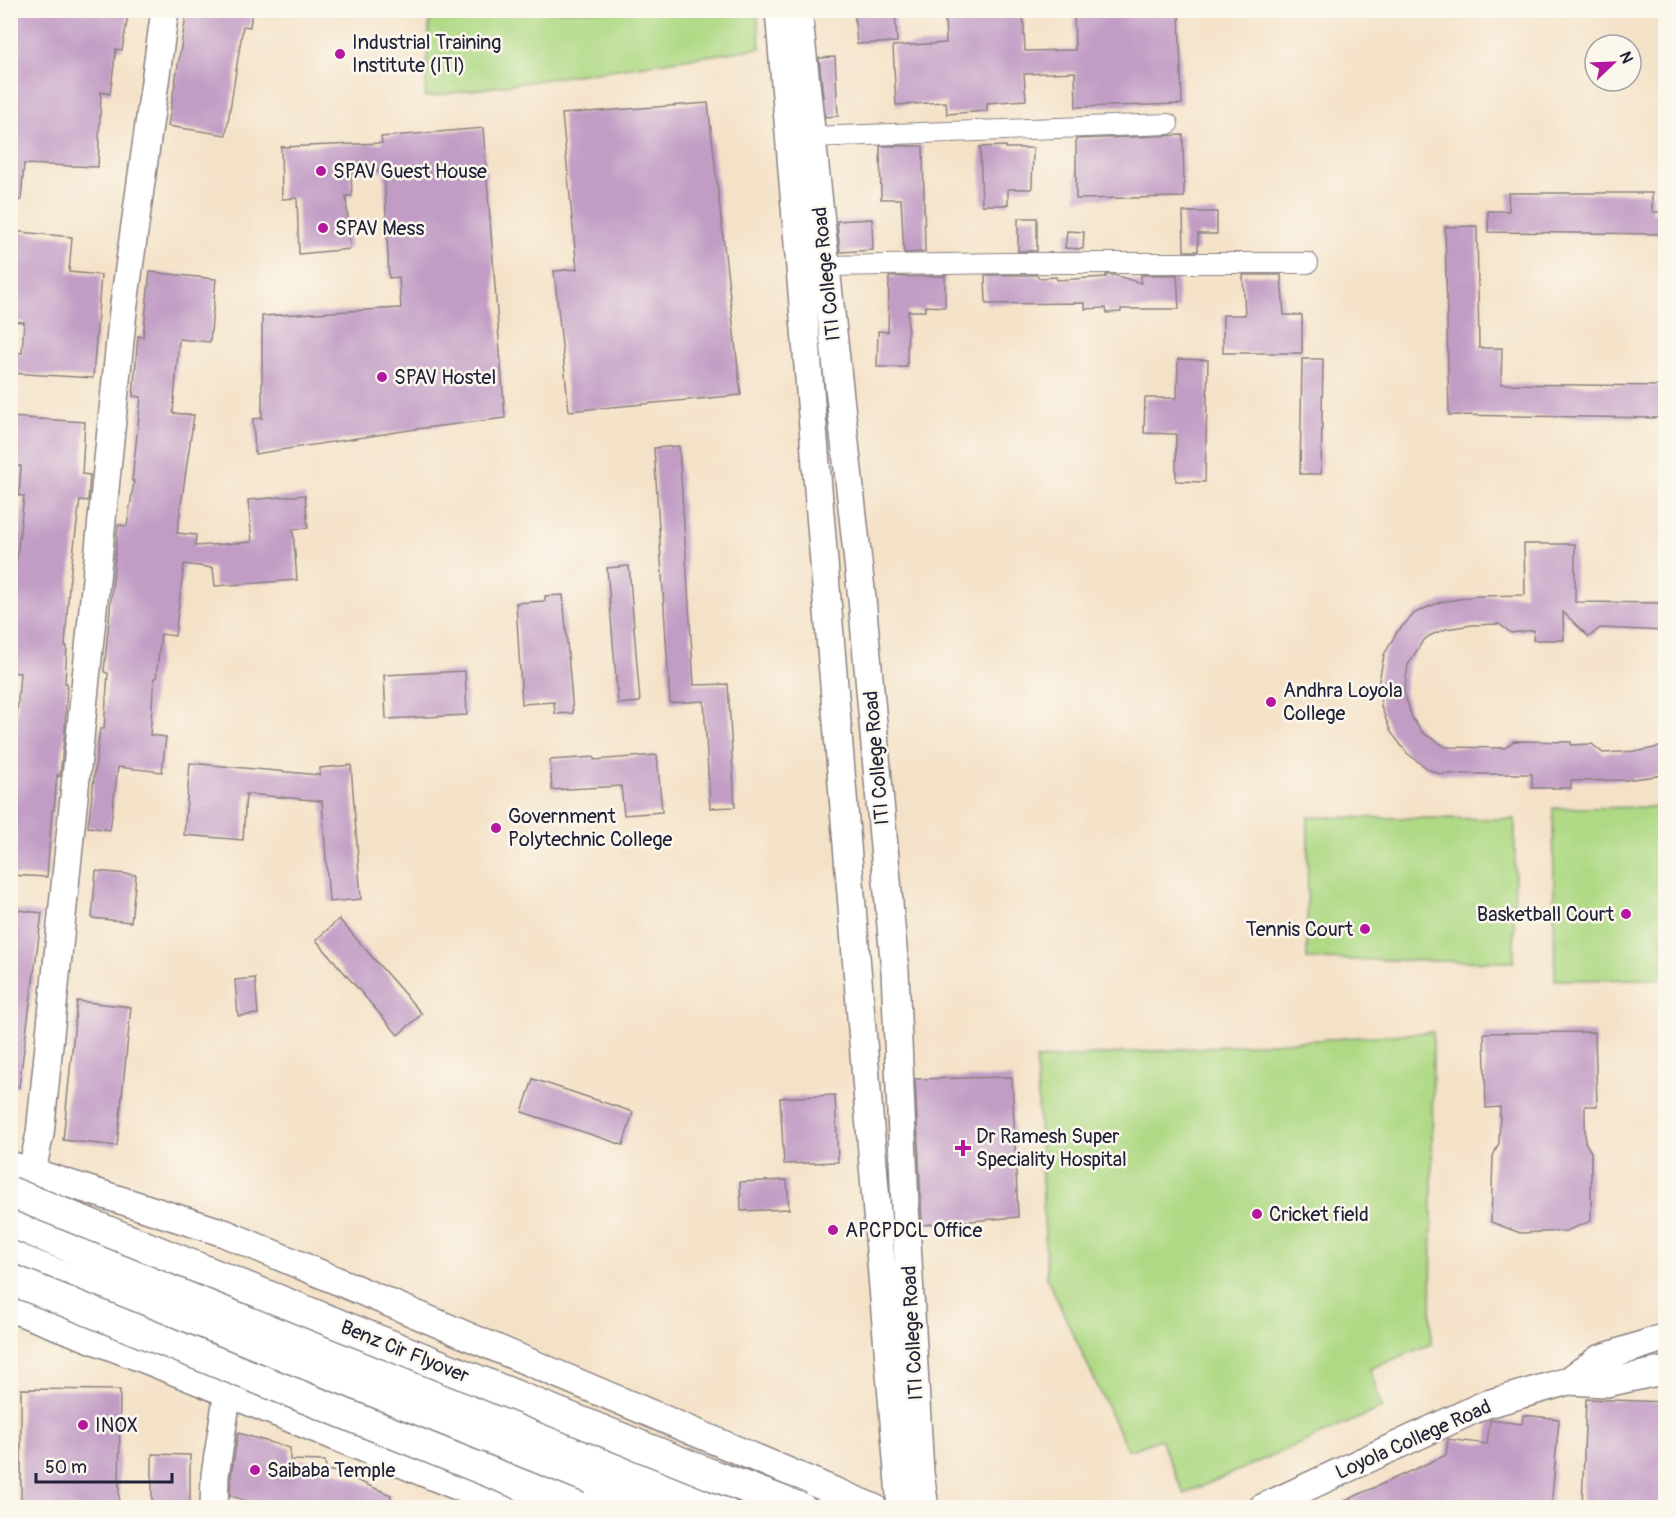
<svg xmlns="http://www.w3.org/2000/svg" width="1676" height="1518" viewBox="0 0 1676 1518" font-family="Pangolin,sans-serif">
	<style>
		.green { fill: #afd984; stroke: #687e60; stroke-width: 1.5 }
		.building { fill: #c19cc5 }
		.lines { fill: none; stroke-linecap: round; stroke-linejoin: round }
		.street-casing { stroke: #8b8282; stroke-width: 22 }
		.secondary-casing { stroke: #8b8282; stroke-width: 30 }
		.primary-casing { stroke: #8b8282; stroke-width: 33 }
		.street { stroke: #fff; stroke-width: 20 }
		.secondary { stroke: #fff; stroke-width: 27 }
		.primary { stroke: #fff; stroke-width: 30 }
		.primary-bridge-casing { stroke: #8b8282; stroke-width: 33; stroke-linecap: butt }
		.primary-bridge { stroke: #fff; stroke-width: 30 }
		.poi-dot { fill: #b5179e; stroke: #fbf7ec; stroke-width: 2 }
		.labels { text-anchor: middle; stroke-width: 5; stroke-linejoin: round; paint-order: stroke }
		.poi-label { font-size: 20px; fill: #22223b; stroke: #fbf7ec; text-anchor: start }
		.street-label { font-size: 20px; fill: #22223b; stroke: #fbf7ec }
	</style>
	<rect width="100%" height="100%" fill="#fbf7ec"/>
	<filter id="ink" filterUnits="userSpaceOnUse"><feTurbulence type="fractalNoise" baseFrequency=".0167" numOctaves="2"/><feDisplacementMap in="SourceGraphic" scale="12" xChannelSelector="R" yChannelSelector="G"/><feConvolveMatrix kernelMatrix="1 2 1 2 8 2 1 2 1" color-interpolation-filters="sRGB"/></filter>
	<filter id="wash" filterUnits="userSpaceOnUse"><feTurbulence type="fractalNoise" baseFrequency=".008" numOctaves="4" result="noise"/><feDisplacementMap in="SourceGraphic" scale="24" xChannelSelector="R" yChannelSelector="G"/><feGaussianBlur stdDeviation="1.35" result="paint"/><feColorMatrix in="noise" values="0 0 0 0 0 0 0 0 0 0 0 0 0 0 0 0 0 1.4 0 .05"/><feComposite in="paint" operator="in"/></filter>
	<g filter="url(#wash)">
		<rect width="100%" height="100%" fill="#f4e2c8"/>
		<path class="green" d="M 430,11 L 757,11 L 760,48 L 425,97 Z
			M 1665,807 L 1665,979 L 1555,980 L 1553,808 Z
			M 1308,817 L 1515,819 L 1514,962 L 1307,959 Z
			M 1663,1025 L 1666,1025 L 1665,1226 Z
			M 1433,1032 L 1431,1344 L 1370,1369 L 1382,1408 L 1184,1494 L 1160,1439 L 1128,1451 L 1047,1278 L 1036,1059 Z"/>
		<g id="blocks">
			<path class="building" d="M 10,10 L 98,10 L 128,15 L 122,50 L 116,49 L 110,94 L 101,92 L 98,167 L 24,164 L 21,200 L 10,200 Z
				M 187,10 L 252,10 L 250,27 L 243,26 L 226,135 L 168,126 Z
				M 854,10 L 895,10 L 897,42 L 857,44 Z
				M 945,10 L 1023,10 L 1025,51 L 1075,50 L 1074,10 L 1179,10 L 1182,104 L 1076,107 L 1075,72 L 1024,74 L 1026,100 L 987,103 L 987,111 L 947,114 L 946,102 L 896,105 L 893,46 L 946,43 Z
				M 835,57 L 838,116 L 825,117 L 819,58 Z
				M 708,103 L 741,395 L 569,411 L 554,271 L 577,269 L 562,114 Z
				M 483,128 L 505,418 L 416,429 L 255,454 L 253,419 L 262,418 L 262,316 L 401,308 L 399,277 L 389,278 L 384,170 L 351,172 L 352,196 L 346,196 L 350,249 L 299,254 L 297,198 L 282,199 L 281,147 L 382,143 L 381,137 Z
				M 1183,135 L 1184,197 L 1076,199 L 1076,139 Z
				M 880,146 L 923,146 L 925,252 L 904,253 L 901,199 L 881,199 Z
				M 1006,146 L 1006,148 L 1033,148 L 1032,189 L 1008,189 L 1008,205 L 982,205 L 980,147 Z
				M 1508,193 L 1652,193 L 1652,212 L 1665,212 L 1665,234 L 1488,232 L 1488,211 L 1509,211 Z
				M 1183,212 L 1217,212 L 1217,234 L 1198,234 L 1198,251 L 1184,251 Z
				M 1018,218 L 1037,218 L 1037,251 L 1018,251 Z
				M 872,219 L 873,250 L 840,252 L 837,221 Z
				M 1477,226 L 1479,348 L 1502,348 L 1501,384 L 1665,386 L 1665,418 L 1449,415 L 1445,227 Z
				M 10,231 L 72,237 L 69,272 L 101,275 L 93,378 L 10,373 L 10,352 L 22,353 L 24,322 L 10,321 Z
				M 1067,231 L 1084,232 L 1083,249 L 1065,248 Z
				M 150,272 L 216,279 L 210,342 L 179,339 L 173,413 L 194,415 L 177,533 L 196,535 L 195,546 L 252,542 L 248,500 L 305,495 L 308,528 L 293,529 L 297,580 L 215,586 L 213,568 L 184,564 L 175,636 L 161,634 L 156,678 L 154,678 L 150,735 L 166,737 L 162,772 L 118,767 L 110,830 L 88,827 L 100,729 L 104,729 L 108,673 L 104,672 L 118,525 L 127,526 L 134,481 L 132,481 L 141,397 L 133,396 L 138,336 L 143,337 Z
				M 985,275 L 1036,275 L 1039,278 L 1056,277 L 1057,280 L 1106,277 L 1106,275 L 1114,275 L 1141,283 L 1141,275 L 1177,275 L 1179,309 L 1121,309 L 1121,312 L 1107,313 L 1106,308 L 1085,309 L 1085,303 L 986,304 Z
				M 1243,275 L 1281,275 L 1284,315 L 1302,315 L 1302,353 L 1223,353 L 1223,315 L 1245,315 Z
				M 945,276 L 945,307 L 925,306 L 925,311 L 908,311 L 907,367 L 877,367 L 878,331 L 888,332 L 889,277 Z
				M 1178,359 L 1208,360 L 1205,482 L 1176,481 L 1176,434 L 1144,433 L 1145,398 L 1177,398 Z
				M 1302,359 L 1323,359 L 1321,474 L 1300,474 Z
				M 10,417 L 85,422 L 82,474 L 90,475 L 88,501 L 80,500 L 69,585 L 65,646 L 67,646 L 65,683 L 67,683 L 65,729 L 60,776 L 57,775 L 54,810 L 52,810 L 47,877 L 10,875 L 10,725 L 16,726 L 20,673 L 10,672 L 10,617 L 24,496 L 19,496 L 21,466 L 10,466 Z
				M 679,446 L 694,685 L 728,684 L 735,807 L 710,808 L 704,701 L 670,703 L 654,448 Z
				M 1524,544 L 1575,544 L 1575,602 L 1665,603 L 1665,631 L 1600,628 L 1589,637 L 1563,612 L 1564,640 L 1533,640 L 1534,630 L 1511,633 L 1499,624 L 1472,625 L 1446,629 L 1429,636 L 1422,642 L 1408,665 L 1404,692 L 1412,718 L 1423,733 L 1446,747 L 1505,748 L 1514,741 L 1571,742 L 1571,745 L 1592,744 L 1603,753 L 1639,751 L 1665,746 L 1665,775 L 1625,780 L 1571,781 L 1571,788 L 1532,788 L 1532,774 L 1440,774 L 1428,769 L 1407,753 L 1391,732 L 1381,707 L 1379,681 L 1384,655 L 1397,632 L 1415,613 L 1440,602 L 1477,596 L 1525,595 Z
				M 629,566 L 640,702 L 618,704 L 607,568 Z
				M 563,595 L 573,713 L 555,714 L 554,702 L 522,704 L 516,603 L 545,601 L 545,596 Z
				M 465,671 L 467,715 L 386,719 L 384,675 Z
				M 657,755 L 662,812 L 624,815 L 621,786 L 552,790 L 550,760 L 594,757 L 594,760 Z
				M 190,763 L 320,775 L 320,768 L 351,765 L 361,899 L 329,902 L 322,801 L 246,794 L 243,840 L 184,835 Z
				M 96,871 L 136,875 L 131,922 L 92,918 Z
				M 10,909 L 42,913 L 19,1087 L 10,1086 Z
				M 339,919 L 422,1014 L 398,1035 L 316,940 Z
				M 255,978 L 258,1014 L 238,1016 L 235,980 Z
				M 77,1001 L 131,1007 L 117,1146 L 63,1140 Z
				M 1595,1032 L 1597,1106 L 1585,1106 L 1585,1142 L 1591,1152 L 1591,1221 L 1566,1231 L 1520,1233 L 1491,1222 L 1493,1156 L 1499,1143 L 1500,1107 L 1486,1108 L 1484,1033 Z
				M 1012,1077 L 1018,1217 L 922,1225 L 915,1079 Z
				M 533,1079 L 633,1112 L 623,1145 L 522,1112 Z
				M 835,1095 L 838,1162 L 784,1164 L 780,1098 Z
				M 787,1180 L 789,1209 L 741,1211 L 740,1182 Z
				M 21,1389 L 120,1390 L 119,1508 L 21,1508 Z
				M 1586,1399 L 1665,1402 L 1665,1508 L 1582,1508 Z
				M 1523,1415 L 1559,1419 L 1551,1508 L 1329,1508 L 1446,1455 L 1448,1439 L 1487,1444 L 1490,1420 L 1522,1424 Z
				M 238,1433 L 290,1448 L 290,1460 L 325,1461 L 326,1470 L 337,1472 L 391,1495 L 390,1508 L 274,1508 L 230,1496 L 231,1476 Z
				M 152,1454 L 190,1455 L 190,1508 L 152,1508 Z"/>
		</g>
	</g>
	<g filter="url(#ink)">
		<use href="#blocks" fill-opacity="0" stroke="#8b8282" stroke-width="1.5"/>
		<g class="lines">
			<defs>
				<path id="street" d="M 811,137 L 1168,124
					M 826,266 L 1004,263 L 1308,263"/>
				<path id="secondary" d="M 779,10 L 901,1508
					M 798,10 L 862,599 L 895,971 L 905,1206 L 920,1473 L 925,1508
					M 10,1165 L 224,1233 L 874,1508
					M 21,1219 L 40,1134 L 123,311 L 165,10
					M 10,1308 L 149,1361 L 511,1508
					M 1568,1381 L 1599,1359 L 1666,1337
					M 214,1508 L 215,1475 L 230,1378
					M 1262,1508 L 1484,1405 L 1568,1381 L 1606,1383 L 1666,1370"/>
				<path id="primary" d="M 10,1222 L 201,1302 L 549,1441 L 722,1508
					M 10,1256 L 652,1508"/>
			</defs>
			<use href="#street" class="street-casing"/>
			<use href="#secondary" class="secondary-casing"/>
			<use href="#primary" class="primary-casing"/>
			<use href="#street" class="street"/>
			<use href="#secondary" class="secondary"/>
			<use href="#primary" class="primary"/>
			<defs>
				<path id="primary-bridge" d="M 10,1192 L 715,1476 L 801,1508
					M 10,1279 L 579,1508"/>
			</defs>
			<use href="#primary-bridge" class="primary-bridge-casing"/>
			<use href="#primary-bridge" class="primary-bridge"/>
		</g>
	</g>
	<g class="poi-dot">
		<circle cx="340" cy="54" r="6"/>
		<circle cx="321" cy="171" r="6"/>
		<circle cx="323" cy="228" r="6"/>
		<circle cx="382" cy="377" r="6"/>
		<circle cx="1271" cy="702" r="6"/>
		<circle cx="496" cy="828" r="6"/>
		<circle cx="1626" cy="914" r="6"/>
		<circle cx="1365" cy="929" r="6"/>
		<path d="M960 1139h6v6h6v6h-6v6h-6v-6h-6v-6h6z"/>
		<circle cx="1257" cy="1214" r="6"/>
		<circle cx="833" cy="1230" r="6"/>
		<circle cx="83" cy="1425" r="6"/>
		<circle cx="255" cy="1470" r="6"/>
	</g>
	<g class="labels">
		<g class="poi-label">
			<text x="352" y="49">Industrial Training<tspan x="352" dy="23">Institute (ITI)</tspan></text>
			<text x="333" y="178">SPAV Guest House</text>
			<text x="335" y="235">SPAV Mess</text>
			<text x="394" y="384">SPAV Hostel</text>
			<text x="1283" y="697">Andhra Loyola<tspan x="1283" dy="23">College</tspan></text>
			<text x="508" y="823">Government<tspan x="508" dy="23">Polytechnic College</tspan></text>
			<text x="1614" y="921" text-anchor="end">Basketball Court</text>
			<text x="1353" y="936" text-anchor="end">Tennis Court</text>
			<text x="976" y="1143">Dr Ramesh Super<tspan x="976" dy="23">Speciality Hospital</tspan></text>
			<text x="1269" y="1221">Cricket field</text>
			<text x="845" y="1237">APCPDCL Office</text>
			<text x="95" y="1432">INOX</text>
			<text x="267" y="1477">Saibaba Temple</text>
		</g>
		<g class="street-label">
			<text transform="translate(826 274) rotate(-96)" y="7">ITI College Road</text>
			<text transform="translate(876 758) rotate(-95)" y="7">ITI College Road</text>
			<text transform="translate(912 1333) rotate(-93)" y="7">ITI College Road</text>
			<text transform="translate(405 1351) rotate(22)" y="7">Benz Cir Flyover</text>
			<text transform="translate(1413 1439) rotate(-24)" y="7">Loyola College Road</text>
		</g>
	</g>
	<rect width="1676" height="1518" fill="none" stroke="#fbf7ec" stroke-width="36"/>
	<g transform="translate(1613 63) rotate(67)"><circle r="28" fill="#fbf7ec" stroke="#a4a2a5" stroke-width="1.5"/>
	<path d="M0-4.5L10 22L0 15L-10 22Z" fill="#b5179e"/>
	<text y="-9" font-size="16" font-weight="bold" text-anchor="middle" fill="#22223b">N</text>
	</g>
	<path d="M36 1473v9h136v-9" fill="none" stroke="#22223b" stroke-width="3"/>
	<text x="45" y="1473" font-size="18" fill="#22223b" stroke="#fbf7ec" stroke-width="4.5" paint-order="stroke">50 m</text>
</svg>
